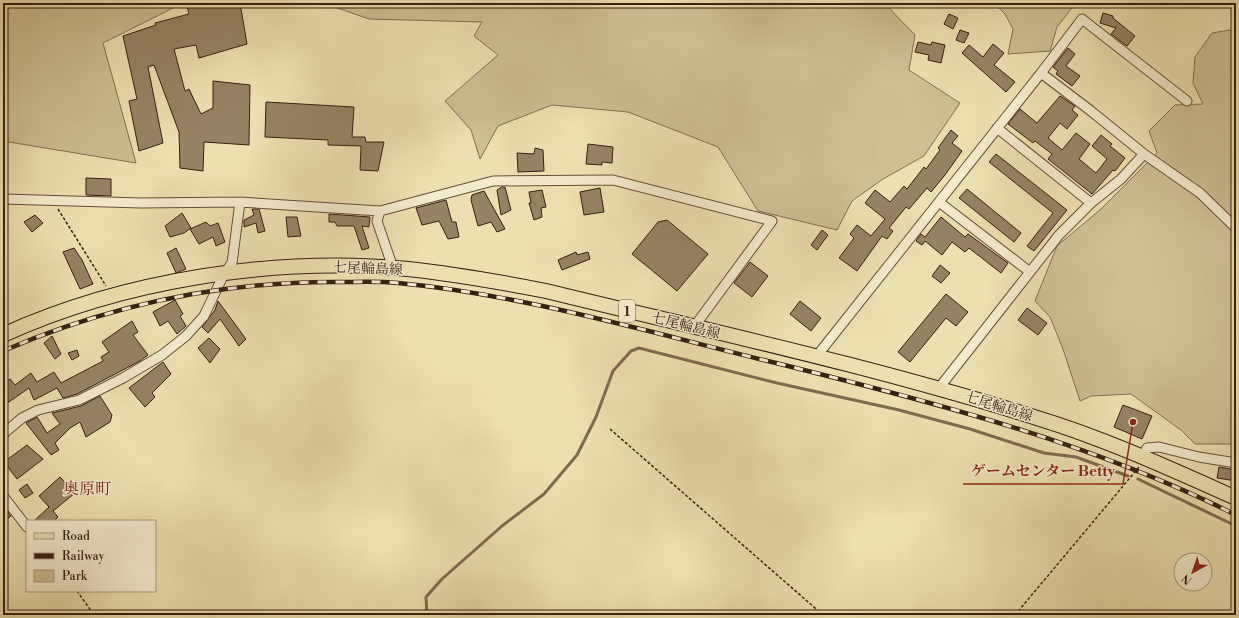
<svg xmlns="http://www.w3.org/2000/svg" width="1239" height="618" viewBox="0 0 1239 618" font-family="'Libre Bodoni','Noto Serif JP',serif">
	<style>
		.green { fill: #cebf95; stroke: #826f53 }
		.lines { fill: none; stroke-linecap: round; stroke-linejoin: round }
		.stream { stroke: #7f6b50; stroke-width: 3 }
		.building { fill: #968364; stroke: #371f11 }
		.minor-casing { stroke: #644f39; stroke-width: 11 }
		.primary-casing { stroke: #371f11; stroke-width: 16 }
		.path { stroke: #371f11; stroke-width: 1.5; stroke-dasharray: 3 2; stroke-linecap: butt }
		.minor { stroke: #f3ebcc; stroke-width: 9 }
		.primary { stroke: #ede0b0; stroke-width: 14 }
		.rail-casing { stroke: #371f11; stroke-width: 4.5 }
		.rail { stroke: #f3ebcc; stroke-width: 3; stroke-dasharray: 9; stroke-linecap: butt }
		.labels { text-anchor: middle; stroke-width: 3; stroke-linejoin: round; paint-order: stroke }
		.shield { fill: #f3ebcc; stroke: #6f5c49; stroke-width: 1 }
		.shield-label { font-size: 13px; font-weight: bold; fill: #371f11 }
		.street-label { font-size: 14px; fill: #371f11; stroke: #f3ebcc }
		.quarter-label { font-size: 16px; fill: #7a1f14; stroke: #f3ebcc }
		.leader { fill: none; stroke: #8f2418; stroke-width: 1.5 }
		.callout-dot { fill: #8f2418; stroke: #f3ebcc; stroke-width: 1.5 }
		.callout-label { font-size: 15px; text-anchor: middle; font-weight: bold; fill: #8f2418; stroke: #f3ebcc; stroke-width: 3; stroke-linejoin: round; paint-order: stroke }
	</style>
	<rect width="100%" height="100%" fill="#ede0b0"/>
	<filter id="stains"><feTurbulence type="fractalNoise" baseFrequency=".005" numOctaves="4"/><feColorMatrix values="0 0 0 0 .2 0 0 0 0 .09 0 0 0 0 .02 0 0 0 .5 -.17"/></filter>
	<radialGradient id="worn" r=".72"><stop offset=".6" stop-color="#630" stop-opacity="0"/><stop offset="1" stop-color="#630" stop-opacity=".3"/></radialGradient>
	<path class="green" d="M 3,3 L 183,3 L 103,43 L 136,163 L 3,141 Z
		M 323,3 L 884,3 L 915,35 L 909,70 L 960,103 L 924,156 L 883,179 L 852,201 L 837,230 L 758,211 L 718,147 L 628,112 L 552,105 L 498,126 L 480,159 L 471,130 L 445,101 L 498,55 L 474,36 L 482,22 L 369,19 Z
		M 994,3 L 1075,3 L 1075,4 L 1057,27 L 1050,51 L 1008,54 L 1013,29 L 1005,14 Z
		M 1236,29 L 1236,444 L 1195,444 L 1181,430 L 1131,394 L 1091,396 L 1080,401 L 1063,349 L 1050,317 L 1035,301 L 1057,246 L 1101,209 L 1157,153 L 1149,131 L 1175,105 L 1203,104 L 1193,83 L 1195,57 L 1212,33 Z"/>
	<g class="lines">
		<path class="stream" d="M 1138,479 L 1236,526
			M 427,615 L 426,597 L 442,579 L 502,526 L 544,494 L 577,455 L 596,417 L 613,371 L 631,351 L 639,348 L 777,383 L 899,410 L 970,429 L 1044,453 L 1076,457 L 1128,476"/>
	</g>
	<path class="building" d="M 201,3 L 240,3 L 247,44 L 199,58 L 196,45 L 174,49 L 185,91 L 189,89 L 201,114 L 213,108 L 213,81 L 250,85 L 249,145 L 204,142 L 203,171 L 180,168 L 179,132 L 154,65 L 148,67 L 163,143 L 139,151 L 129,101 L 137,99 L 123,36 L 156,25 L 155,23 L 189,14 L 187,6 Z
		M 1103,13 L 1113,16 L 1113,18 L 1135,36 L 1127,46 L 1111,34 L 1116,28 L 1100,23 Z
		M 949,14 L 958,18 L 953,29 L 944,24 Z
		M 960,30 L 969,33 L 964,43 L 956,40 Z
		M 918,42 L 931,45 L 932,42 L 945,45 L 941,63 L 928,60 L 929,55 L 915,52 Z
		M 993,44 L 1004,53 L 994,65 L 1015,82 L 1006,92 L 962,53 L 969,45 L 983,57 Z
		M 1068,48 L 1075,54 L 1066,66 L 1080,76 L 1072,86 L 1056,74 L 1058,71 L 1053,67 Z
		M 1060,96 L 1075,106 L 1072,110 L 1078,115 L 1067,129 L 1060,123 L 1048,138 L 1062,150 L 1076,133 L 1090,144 L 1079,159 L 1096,173 L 1107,159 L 1092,146 L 1101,135 L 1112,144 L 1110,146 L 1125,158 L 1115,171 L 1113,170 L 1092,194 L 1048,159 L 1052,154 L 1035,141 L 1033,143 L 1008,124 L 1020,109 L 1037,123 Z
		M 266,102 L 354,107 L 352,137 L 365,137 L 366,142 L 384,142 L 378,171 L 360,170 L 361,146 L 328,145 L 328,140 L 265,137 Z
		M 951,130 L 958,136 L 952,143 L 962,151 L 945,175 L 931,192 L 927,188 L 909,209 L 906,207 L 889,228 L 893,231 L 887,239 L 882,236 L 857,271 L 839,258 L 854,238 L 850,234 L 857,225 L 871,236 L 885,219 L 865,203 L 875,190 L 890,202 L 904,186 L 907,189 L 924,167 L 926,169 L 940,150 L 938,148 Z
		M 588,144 L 613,147 L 612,163 L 602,162 L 602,165 L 586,164 Z
		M 535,148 L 543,150 L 544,171 L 518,172 L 517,153 L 534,154 Z
		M 996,154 L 1067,210 L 1034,251 L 1027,246 L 1053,213 L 989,162 Z
		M 86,178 L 111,179 L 111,196 L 86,195 Z
		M 502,187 L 505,187 L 511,210 L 501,215 L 497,190 Z
		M 600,188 L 604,212 L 584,215 L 580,192 Z
		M 967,189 L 1021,233 L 1014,242 L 959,198 Z
		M 542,190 L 546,207 L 541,208 L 542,217 L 534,220 L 529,203 L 531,203 L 529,192 Z
		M 484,191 L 505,229 L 497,232 L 491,222 L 478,226 L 471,200 L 472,195 Z
		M 446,200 L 452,222 L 456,222 L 459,237 L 448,239 L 439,221 L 422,225 L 416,208 Z
		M 252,209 L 259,209 L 265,231 L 258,233 L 256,223 L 244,227 L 244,220 L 254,215 Z
		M 182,213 L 191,228 L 184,233 L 170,237 L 165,226 Z
		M 329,214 L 370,217 L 369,227 L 362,226 L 369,248 L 362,250 L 354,226 L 337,226 L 335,222 L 329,222 Z
		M 35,215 L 43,223 L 32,232 L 24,222 Z
		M 286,217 L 297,217 L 301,236 L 288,237 Z
		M 941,217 L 965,237 L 968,234 L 1008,263 L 1001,273 L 969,248 L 965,252 L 952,242 L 942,255 L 925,241 L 922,245 L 916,241 L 921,234 L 925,237 Z
		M 667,220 L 708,254 L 677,291 L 632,254 L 658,222 Z
		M 206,222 L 210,226 L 218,223 L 225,242 L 216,246 L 213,237 L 199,244 L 190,229 Z
		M 822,230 L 828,235 L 817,250 L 811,245 Z
		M 74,248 L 82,260 L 93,284 L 80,289 L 63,252 Z
		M 176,248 L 186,269 L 176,273 L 167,253 Z
		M 576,252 L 577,255 L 588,252 L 590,259 L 562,270 L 558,260 Z
		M 750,262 L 768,276 L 752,297 L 734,283 Z
		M 940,265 L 950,273 L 941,283 L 932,276 Z
		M 946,294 L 968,312 L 956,326 L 946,318 L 910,362 L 898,352 Z
		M 175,300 L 183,314 L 180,316 L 186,326 L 177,334 L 168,321 L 160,326 L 153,312 Z
		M 218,301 L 246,339 L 239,346 L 220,319 L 208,333 L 202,327 L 215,310 Z
		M 800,301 L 821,318 L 811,331 L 790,314 Z
		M 1027,308 L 1047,323 L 1038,335 L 1018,320 Z
		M 132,321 L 138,332 L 133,335 L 148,355 L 140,361 L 77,394 L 63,398 L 57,388 L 34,400 L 29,388 L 3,406 L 3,384 L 10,379 L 15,385 L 31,373 L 37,382 L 54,372 L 61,383 L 103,361 L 101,357 L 109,352 L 102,342 Z
		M 52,336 L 61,354 L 55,359 L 44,343 Z
		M 209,338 L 220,349 L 210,363 L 198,348 Z
		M 77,350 L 79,356 L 72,360 L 68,353 Z
		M 163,362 L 171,374 L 152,393 L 155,397 L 145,407 L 129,388 Z
		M 100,396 L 112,415 L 110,422 L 86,437 L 80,422 L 70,428 L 55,443 L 59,450 L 51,455 L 26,423 L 37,417 L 47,433 L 60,424 L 52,413 L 81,406 Z
		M 1123,405 L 1152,416 L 1142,439 L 1114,427 Z
		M 27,445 L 43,459 L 17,479 L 4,462 Z
		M 1219,467 L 1236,470 L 1236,481 L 1217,478 Z
		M 60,477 L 75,493 L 53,511 L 58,517 L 54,521 L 34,521 L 49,507 L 39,496 Z
		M 27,484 L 33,493 L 25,498 L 19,490 Z
		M 3,506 L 11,516 L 3,522 Z"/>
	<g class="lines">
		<defs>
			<path id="minor" d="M 1041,73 L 1082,19 L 1187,101
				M 997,128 L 1091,203
				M 3,199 L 141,203 L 240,202 L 380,211 L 493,181 L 613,180 L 772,221 L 694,327
				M 939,202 L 1030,272
				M 380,211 L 377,221 L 393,268
				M 816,357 L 1041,73 L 1091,111 L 1144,154 L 1200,193 L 1236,228
				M 939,388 L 1059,235 L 1091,203 L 1121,179 L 1144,154
				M 3,434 L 22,418 L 38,410 L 79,400 L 123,378 L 162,355 L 186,336 L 204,316 L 224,274 L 232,263 L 240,202
				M 1143,456 L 1147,448 L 1159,447 L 1199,457 L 1236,463
				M 3,496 L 27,527"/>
			<path id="primary" d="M 3,335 C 123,280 277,256 408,269 C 454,274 500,282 546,291 C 710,331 876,367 1037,418 C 1106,439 1171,469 1236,498"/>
		</defs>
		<use href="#minor" class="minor-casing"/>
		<use href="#primary" class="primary-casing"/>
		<path class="path" d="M 58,209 L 106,286
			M 610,429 L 823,615
			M 77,591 L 94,615
			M 1015,615 L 1139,467"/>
		<use href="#minor" class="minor"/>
		<use href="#primary" class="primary"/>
		<defs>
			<path id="rail" d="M 3,351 C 110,305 223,281 340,282 C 359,282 379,281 398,283 C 526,295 655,334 780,364 C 936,403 1092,443 1236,515"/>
		</defs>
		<use href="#rail" class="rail-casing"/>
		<use href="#rail" class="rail"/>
	</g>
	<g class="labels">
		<rect class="shield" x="619" y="300" width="16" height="22" rx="3"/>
		<g class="shield-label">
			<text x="627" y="316">1</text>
		</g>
		<g class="street-label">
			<text transform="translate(368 268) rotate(2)" y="5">七尾輪島線</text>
			<text transform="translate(686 325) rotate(14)" y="5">七尾輪島線</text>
			<text transform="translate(999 406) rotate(17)" y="5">七尾輪島線</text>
		</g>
		<g class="quarter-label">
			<text x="87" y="494">奥原町</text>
		</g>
	</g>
	<path class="leader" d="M1133 422L1123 484H963"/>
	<circle class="callout-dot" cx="1133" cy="422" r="4"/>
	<g class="callout-label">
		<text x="1043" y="476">ゲームセンター Betty</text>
	</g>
	<rect width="1239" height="618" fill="none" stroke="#ede0b0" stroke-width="16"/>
	<rect x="4" y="4" width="1231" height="610" fill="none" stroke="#371f11" stroke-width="2"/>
	<rect x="8" y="8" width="1223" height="602" fill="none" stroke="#371f11"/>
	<rect x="26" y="520" width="130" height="72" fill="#f3ebcc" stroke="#a89981"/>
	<rect x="34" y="533" width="20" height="6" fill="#ede0b0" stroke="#a89981"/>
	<text x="62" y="540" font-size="12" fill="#371f11">Road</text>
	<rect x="34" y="553" width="20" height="6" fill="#371f11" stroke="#a89981"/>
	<text x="62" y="560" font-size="12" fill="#371f11">Railway</text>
	<rect x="34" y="570" width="20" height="12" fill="#cebf95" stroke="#a89981"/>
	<text x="62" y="580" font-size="12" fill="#371f11">Park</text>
	<g transform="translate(1193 572) rotate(220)"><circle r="19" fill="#f3ebcc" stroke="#a89981"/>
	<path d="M0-3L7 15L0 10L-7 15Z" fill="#8f2418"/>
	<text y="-6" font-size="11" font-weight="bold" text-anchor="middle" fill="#371f11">N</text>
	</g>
	<rect width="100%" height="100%" filter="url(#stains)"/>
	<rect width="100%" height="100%" fill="url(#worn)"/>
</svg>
